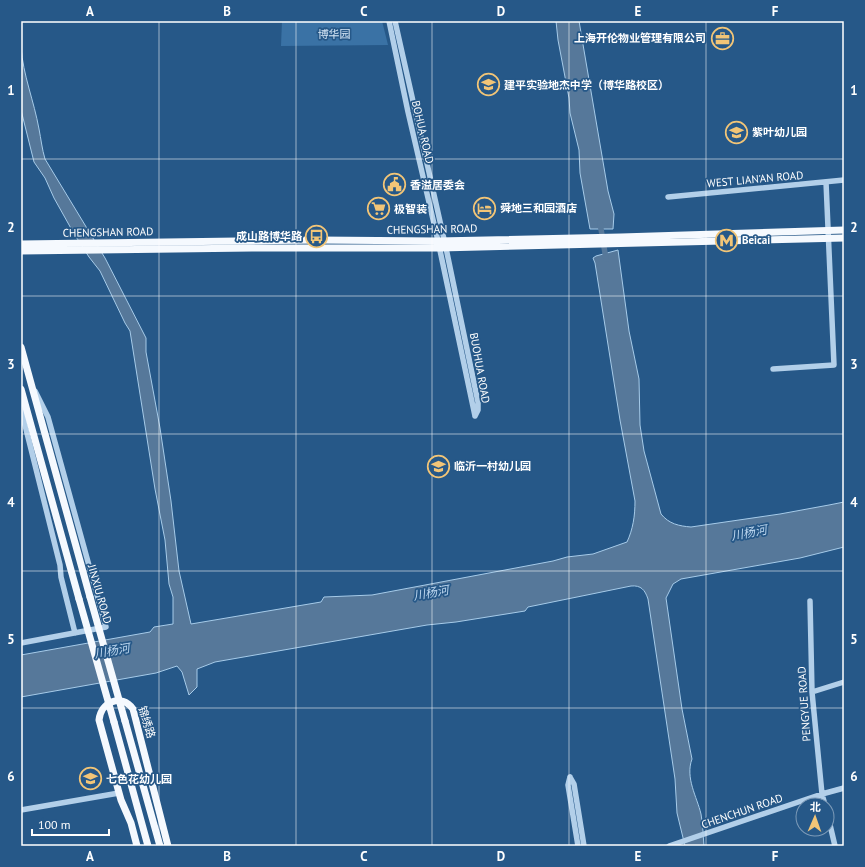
<svg xmlns="http://www.w3.org/2000/svg" width="865" height="867" viewBox="0 0 865 867" font-family="'PT Sans','Noto Sans SC',sans-serif">
	<style>
		.green { fill: #3a72a5 }
		.water { fill: #56789a; stroke: #a6cbe9 }
		.lines { fill: none; stroke-linecap: round; stroke-linejoin: round }
		.canal { stroke: #56789a; stroke-width: 5.5 }
		.minor { stroke: #b2cfe9; stroke-width: 5.5 }
		.major { stroke: #f5f9fe; stroke-width: 7 }
		.major-bridge { stroke: #f5f9fe; stroke-width: 7 }
		.grid { fill: none; stroke: #fff; stroke-width: 1; stroke-opacity: 0.55 }
		.labels { text-anchor: middle; stroke-width: 3.5; stroke-linejoin: round; paint-order: stroke }
		.park-label { font-size: 11px; fill: #d6e7f7; stroke: #265888 }
		.poi-label { font-size: 11px; font-weight: bold; fill: #fff; stroke: #265888; text-anchor: start }
		.street-label { font-size: 11px; fill: #fff; stroke: #265888 }
		.water-label { font-size: 12px; font-style: italic; fill: #bed8f0; stroke: #265888 }
		.neatline { fill: none; stroke: #fff; stroke-width: 1.5 }
		.grid-label { font-size: 13px; text-anchor: middle; font-weight: bold; fill: #fff }
	</style>
	<rect width="100%" height="100%" fill="#265888"/>
	<path class="green" d="M 282,21 L 382,21 L 388,45 L 281,46 Z"/>
	<path class="water" d="M 556,21 L 579,21 L 608,191 L 614,214 L 613,229 L 590,229 L 580,173 L 579,150 L 570,113 L 569,98 L 558,40 Z
		M 21,47 C 23,75 34,101 39,129 C 41,139 42,149 45,159 L 105,258 L 146,338 L 146,352 L 160,428 L 171,501 L 179,571 L 191,624 L 321,602 L 324,597 L 372,595 L 553,561 L 567,557 L 593,554 L 627,542 C 633,529 635,516 635,501 L 620,420 L 595,263 L 593,258 L 596,256 L 618,250 L 629,331 L 639,379 L 640,425 L 644,451 L 661,514 C 669,524 679,526 691,527 L 780,514 L 829,505 L 844,502 L 844,547 L 800,558 L 681,579 L 673,584 L 666,598 L 682,709 L 692,759 C 685,778 697,797 701,814 C 703,825 703,835 704,846 L 685,846 L 677,813 L 675,779 L 648,599 C 645,590 641,585 631,586 L 528,607 L 525,611 L 456,622 L 427,625 L 215,662 L 197,669 L 197,687 L 189,695 L 182,672 L 177,666 L 156,673 L 21,697 L 21,655 L 150,632 L 154,627 L 173,624 L 173,597 L 169,584 L 165,540 L 155,489 L 130,331 L 125,323 L 100,271 L 89,257 L 73,232 L 54,198 L 45,178 L 34,162 L 21,110 Z"/>
	<g class="lines">
		<path class="canal" d="M 600,223 L 606,259"/>
		<path class="minor" d="M 389,21 L 408,112 L 438,241 L 475,416
			M 395,21 L 446,248 L 478,402 L 478,410 L 475,416
			M 668,197 L 844,180
			M 773,369 L 834,365 L 826,182
			M 21,400 L 24,421 L 60,565 L 61,577 L 75,633
			M 810,601 L 812,692 L 822,794 L 825,805
			M 21,643 L 106,627 L 48,417 L 35,391
			M 812,692 L 844,682
			M 570,777 L 574,784 L 584,846
			M 570,777 L 568,785 L 578,846
			M 21,810 L 119,793
			M 827,812 L 835,846
			M 669,846 L 822,794 L 844,788"/>
		<path class="major" d="M 21,244 L 317,240 L 438,241 L 621,237 L 844,230
			M 21,251 L 252,248 L 440,248 L 844,238
			M 21,347 L 90,597
			M 21,389 L 79,599
			M 125,721 L 160,846
			M 114,722 L 148,846
			M 137,846 L 131,823 L 121,800 L 99,720 C 101,702 121,693 133,709 L 168,846"/>
		<path class="major-bridge" d="M 90,597 L 125,721
			M 79,599 L 114,722"/>
	</g>
	<path class="grid" d="M 159,21 L 159,846M 296,21 L 296,846M 432,21 L 432,846M 569,21 L 569,846M 706,21 L 706,846M 21,159 L 844,159M 21,296 L 844,296M 21,434 L 844,434M 21,571 L 844,571M 21,708 L 844,708"/>
	<defs>
		<symbol id="office-ring" viewBox="-11 -11 22 22"><circle r="9.5" fill="#265888" stroke="#f2c577" stroke-width="1.5"/><path d="M-6-3h4V-5.5h4V-3h4V5H-6ZM-1-4.5V-3h2v-1.5ZM-6 0V1H6V0Z" fill="#f2c577"/></symbol>
		<symbol id="school-ring" viewBox="-11 -11 22 22"><circle r="9.5" fill="#265888" stroke="#f2c577" stroke-width="1.5"/><path d="M0-5L7-2L0 1L-7-2ZM-4 1L0 2.5L4 1V4Q0 6-4 4Z" fill="#f2c577"/></symbol>
		<symbol id="civic-ring" viewBox="-11 -11 22 22"><circle r="9.5" fill="#265888" stroke="#f2c577" stroke-width="1.5"/><path d="M-.6-6.5H3V-4.5H.6V-3L4-1V1h2V6H-6V1h2V-1L-.6-3ZM-1.2 2.5V6h2.4V2.5Z" fill="#f2c577"/></symbol>
		<symbol id="hotel-ring" viewBox="-11 -11 22 22"><circle r="9.5" fill="#265888" stroke="#f2c577" stroke-width="1.5"/><path d="M-6-4.5h1.5V1H6V5H4.5V3h-9V5H-6ZM-4 0a1.8 1.8 0 1 1 3.6 0ZM.5 0V-2.5h3Q6-2.5 6 0Z" fill="#f2c577"/></symbol>
		<symbol id="supermarket-ring" viewBox="-11 -11 22 22"><circle r="9.5" fill="#265888" stroke="#f2c577" stroke-width="1.5"/><path d="M-6-5.5h2.5l.6 2H6L4.5 2H-2.5L-4.4-4H-6ZM-1.5 3.2a1.3 1.3 0 1 0 .1 0ZM3 3.2a1.3 1.3 0 1 0 .1 0Z" fill="#f2c577"/></symbol>
		<symbol id="bus-ring" viewBox="-11 -11 22 22"><circle r="9.5" fill="#265888" stroke="#f2c577" stroke-width="1.5"/><path d="M-5-6H5V4H4V6H2V4H-2V6H-4V4H-5ZM-3.5-4V0h7V-4ZM-3.5 1.2v1.5H-2V1.2ZM2 1.2v1.5H3.5V1.2Z" fill="#f2c577"/></symbol>
		<symbol id="metro-ring" viewBox="-11 -11 22 22"><circle r="9.5" fill="#265888" stroke="#f2c577" stroke-width="1.5"/><path d="M-5.5 5V-5H-3L0 0L3-5H5.5V5H3V-.5L0 4L-3-.5V5Z" fill="#f2c577"/></symbol>
	</defs>
	<g fill-rule="evenodd">
		<use href="#office-ring" x="710" y="26" width="25" height="25"/>
		<use href="#school-ring" x="476" y="72" width="25" height="25"/>
		<use href="#school-ring" x="724" y="120" width="25" height="25"/>
		<use href="#civic-ring" x="382" y="172" width="25" height="25"/>
		<use href="#hotel-ring" x="472" y="196" width="25" height="25"/>
		<use href="#supermarket-ring" x="366" y="196" width="25" height="25"/>
		<use href="#bus-ring" x="304" y="224" width="25" height="25"/>
		<use href="#metro-ring" x="714" y="228" width="25" height="25"/>
		<use href="#school-ring" x="426" y="454" width="25" height="25"/>
		<use href="#school-ring" x="78" y="766" width="25" height="25"/>
	</g>
	<g class="labels">
		<g class="park-label">
			<text x="334" y="38">博华园</text>
		</g>
		<g class="poi-label">
			<text x="706" y="42" text-anchor="end">上海开伦物业管理有限公司</text>
			<text x="504" y="89">建平实验地杰中学（博华路校区）</text>
			<text x="752" y="136">紫叶幼儿园</text>
			<text x="410" y="189">香溢居委会</text>
			<text x="500" y="212">舜地三和园酒店</text>
			<text x="394" y="213">极智装</text>
			<text x="302" y="240" text-anchor="end">成山路博华路</text>
			<text x="742" y="244">Beicai</text>
			<text x="454" y="470">临沂一村幼儿园</text>
			<text x="106" y="783">七色花幼儿园</text>
		</g>
		<g class="street-label">
			<text transform="translate(423 132) rotate(77)" y="4">BOHUA ROAD</text>
			<text transform="translate(755 179) rotate(-5)" y="4">WEST LIAN'AN ROAD</text>
			<text transform="translate(432 229) rotate(-1)" y="4">CHENGSHAN ROAD</text>
			<text transform="translate(108 232) rotate(-1)" y="4">CHENGSHAN ROAD</text>
			<text transform="translate(480 368) rotate(80)" y="4">BUOHUA ROAD</text>
			<text transform="translate(100 594) rotate(74)" y="4">JINXIU ROAD</text>
			<text transform="translate(804 704) rotate(-94)" y="4">PENGYUE ROAD</text>
			<text transform="translate(147 722) rotate(73)" y="4">锦绣路</text>
			<text transform="translate(742 811) rotate(-19)" y="4">CHENCHUN ROAD</text>
		</g>
		<g class="water-label">
			<text transform="translate(749 533) rotate(-11)" y="4">川杨河</text>
			<text transform="translate(431 593) rotate(-10)" y="4">川杨河</text>
			<text transform="translate(112 651) rotate(-10)" y="4">川杨河</text>
		</g>
	</g>
	<rect width="865" height="867" fill="none" stroke="#265888" stroke-width="44"/>
	<g transform="translate(815 817) rotate(2)"><circle r="19" fill="#265888" stroke="#7d9bb8"/>
	<path d="M0-3L7 15L0 10L-7 15Z" fill="#f2c577"/>
	<text y="-6" font-size="11" font-weight="bold" text-anchor="middle" fill="#ffffff">北</text>
	</g>
	<path d="M32 829v6h77v-6" fill="none" stroke="#ffffff" stroke-width="2"/>
	<text x="38" y="829" font-size="12" fill="#ffffff" stroke="#265888" stroke-width="3" paint-order="stroke">100 m</text>
	<rect x="22" y="22" width="821" height="823" class="neatline"/>
	<g class="grid-label">
		<text x="90" y="16">A</text>
		<text x="227" y="16">B</text>
		<text x="364" y="16">C</text>
		<text x="501" y="16">D</text>
		<text x="638" y="16">E</text>
		<text x="775" y="16">F</text>
		<text x="11" y="95">1</text>
		<text x="854" y="95">1</text>
		<text x="11" y="232">2</text>
		<text x="854" y="232">2</text>
		<text x="11" y="369">3</text>
		<text x="854" y="369">3</text>
		<text x="11" y="507">4</text>
		<text x="854" y="507">4</text>
		<text x="11" y="644">5</text>
		<text x="854" y="644">5</text>
		<text x="11" y="781">6</text>
		<text x="854" y="781">6</text>
		<text x="90" y="861">A</text>
		<text x="227" y="861">B</text>
		<text x="364" y="861">C</text>
		<text x="501" y="861">D</text>
		<text x="638" y="861">E</text>
		<text x="775" y="861">F</text>
	</g>
</svg>
